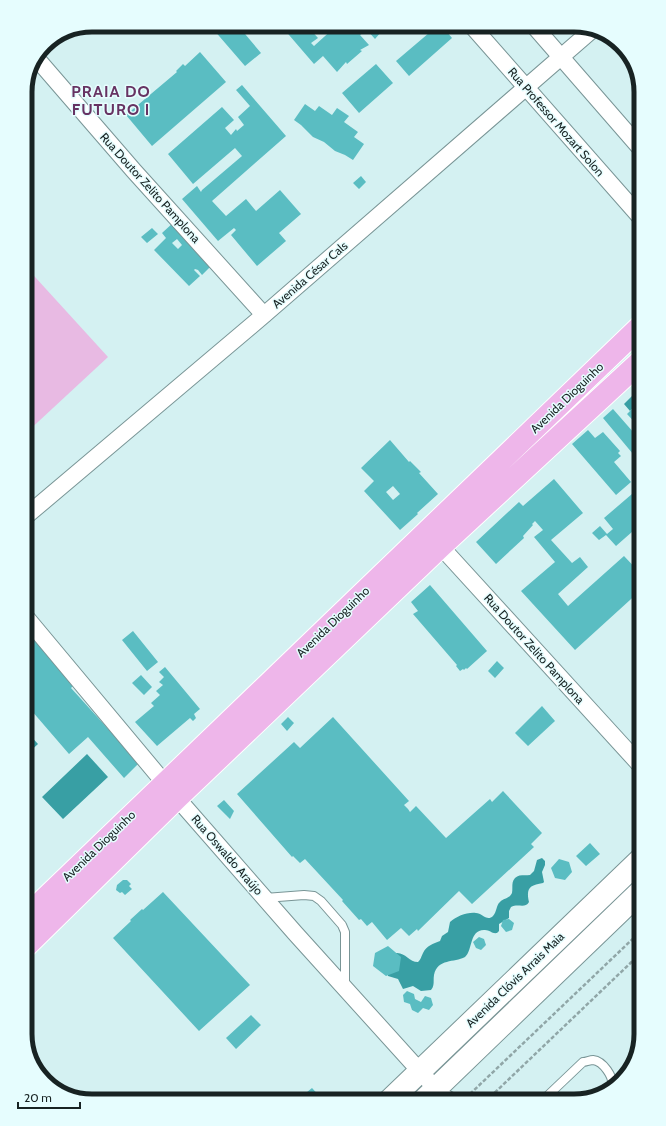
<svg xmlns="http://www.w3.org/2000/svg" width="666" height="1126" viewBox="0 0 666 1126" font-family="Cabin,sans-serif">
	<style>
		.green { fill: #e8bae3 }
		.water { fill: #389fa4 }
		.building { fill: #5abdc2; fill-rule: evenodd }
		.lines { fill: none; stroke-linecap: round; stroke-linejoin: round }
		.lane-casing { stroke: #799596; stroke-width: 10 }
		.street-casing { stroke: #799596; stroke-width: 18 }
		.secondary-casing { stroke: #799596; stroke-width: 24 }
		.primary-casing { stroke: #fff; stroke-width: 24 }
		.path { stroke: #90a6a7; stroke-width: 2.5; stroke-dasharray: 4 2; stroke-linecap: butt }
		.lane { stroke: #fff; stroke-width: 8 }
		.street { stroke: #fff; stroke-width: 16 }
		.secondary { stroke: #fff; stroke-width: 22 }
		.primary { stroke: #eeb6ea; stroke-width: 22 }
		.labels { text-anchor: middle; stroke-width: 3; stroke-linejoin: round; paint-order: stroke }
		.street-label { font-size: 12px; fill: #182323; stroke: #e6fdfe }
		.district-label { font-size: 16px; font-weight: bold; letter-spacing: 1px; fill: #673363; stroke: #e6fdfe }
		.rim { fill: none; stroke: #182323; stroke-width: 5 }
	</style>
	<rect width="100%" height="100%" fill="#d4f1f2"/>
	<path class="green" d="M 25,266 L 108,357 L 25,434 Z"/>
	<path class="water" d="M 641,387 L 641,400 L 630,411 L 624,404 Z
		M 25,730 L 38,744 L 25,756 Z
		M 87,754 L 108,777 L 63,819 L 42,797 Z
		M 542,858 L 545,861 L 545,865 L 542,872 L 544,882 L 543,883 C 529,885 526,889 529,902 C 525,909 518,903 511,907 L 509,911 L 509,918 L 499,924 L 499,931 L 497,933 C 492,934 490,930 485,930 C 469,929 473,950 465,957 C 454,963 438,958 434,975 C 433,981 435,985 431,990 L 421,991 L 413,986 L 403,989 L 398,979 L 388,976 L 388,974 L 396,953 C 405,952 409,962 418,962 C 421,959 421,957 423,953 C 427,945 433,944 440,941 L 442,936 L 448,932 L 450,922 C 457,916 467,912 476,913 C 482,913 487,922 493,916 C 497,912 496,905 500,902 C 504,898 509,899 512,893 C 513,888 511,882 515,878 C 519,874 525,876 530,875 L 534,871 L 537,860 Z"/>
	<path class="building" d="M 442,26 L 452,38 L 409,76 L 396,61 L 436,27 Z
		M 335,27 L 389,27 L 382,33 L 381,32 L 375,39 L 367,30 L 360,35 L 369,45 L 360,50 L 362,51 L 347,64 L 346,62 L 337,72 L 323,56 L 314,64 L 283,28 L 309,28 L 318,38 L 311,43 L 314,46 Z
		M 240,28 L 261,53 L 245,66 L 213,29 Z
		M 200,52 L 226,82 L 152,146 L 126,115 L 177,72 L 176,71 L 183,64 L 185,66 Z
		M 376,64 L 393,83 L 359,113 L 342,93 Z
		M 242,85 L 286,136 L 212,201 L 226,216 L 246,199 L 256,211 L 280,190 L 301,214 L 279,233 L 286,241 L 257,266 L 231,235 L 236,230 L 234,228 L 218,241 L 182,199 L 197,186 L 201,192 L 202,190 L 242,156 L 235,148 L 193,184 L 168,154 L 222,107 L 234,120 L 225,128 L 231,135 L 236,129 L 237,131 L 244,125 L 238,117 L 250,106 L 236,90 Z
		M 305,104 L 315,111 L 319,106 L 332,115 L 337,108 L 349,116 L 344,122 L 358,132 L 354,137 L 364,144 L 353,160 L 345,155 L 335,151 L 324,142 L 313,137 L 301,125 L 294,120 Z
		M 361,176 L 366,182 L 359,189 L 353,183 Z
		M 174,222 L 213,264 L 202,275 L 198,270 L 195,269 L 194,270 L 200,276 L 189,286 L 154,250 L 166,238 L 162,233 ZM 177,239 L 182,245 L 178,249 L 172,243 Z
		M 152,228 L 158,234 L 147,243 L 141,237 Z
		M 641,400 L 641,429 L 627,414 Z
		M 613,409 L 641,441 L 641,447 L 633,454 L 603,418 Z
		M 588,430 L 595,438 L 603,432 L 620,451 L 618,453 L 621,456 L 614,462 L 631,482 L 616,495 L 572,444 Z
		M 390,440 L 409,462 L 410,461 L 421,472 L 419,473 L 438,494 L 417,513 L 418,514 L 400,530 L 364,491 L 374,481 L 361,468 ZM 393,486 L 400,494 L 393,500 L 386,492 Z
		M 554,479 L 583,513 L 551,540 L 572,563 L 580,557 L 588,567 L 558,594 L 568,606 L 624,556 L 641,574 L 641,590 L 575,650 L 521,591 L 555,562 L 534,537 L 543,530 L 535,521 L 532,524 L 533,525 L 523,536 L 524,538 L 496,564 L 476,542 L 519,502 L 523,506 Z
		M 639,488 L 641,491 L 641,524 L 616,546 L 606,535 L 599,540 L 592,533 L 600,526 L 607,534 L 613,529 L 604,518 Z
		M 430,585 L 487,651 L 467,669 L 466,668 L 464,670 L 463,669 L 460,671 L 456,666 L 457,665 L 413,614 L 418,611 L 411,602 Z
		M 25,627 L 73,686 L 71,688 L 139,763 L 124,778 L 88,737 L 69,754 L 25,703 Z
		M 133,631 L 158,662 L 147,671 L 122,640 Z
		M 497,661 L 504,668 L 495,678 L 488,671 Z
		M 165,667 L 200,709 L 194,714 L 196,718 L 193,721 L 190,718 L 157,746 L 135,722 L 154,706 L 151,703 L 160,695 L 156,691 L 163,685 L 159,682 L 164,677 L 159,672 Z
		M 141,675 L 152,687 L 144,695 L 132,683 Z
		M 542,706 L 555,721 L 528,746 L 515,733 Z
		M 288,717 L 294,723 L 287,731 L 281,724 Z
		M 333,717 L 409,801 L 404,805 L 408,809 L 410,812 L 416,806 L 446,838 L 490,799 L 492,802 L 503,791 L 542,833 L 531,844 L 534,847 L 472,904 L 459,891 L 418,931 L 417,929 L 409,936 L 401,928 L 387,940 L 372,922 L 367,926 L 361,919 L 359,920 L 342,901 L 343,900 L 305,859 L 300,863 L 293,856 L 292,857 L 237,794 L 294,742 L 300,748 Z
		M 25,776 L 32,784 L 27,788 L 29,790 L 27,792 L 25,790 Z
		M 224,800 L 234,811 L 230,819 L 217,806 Z
		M 590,843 L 600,854 L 586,866 L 576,856 Z
		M 559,859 L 569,862 L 572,872 L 565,880 L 555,878 L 551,868 Z
		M 123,880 L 127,880 L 131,884 L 129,886 L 132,889 L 125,895 L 122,892 L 120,893 L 116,890 L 117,885 Z
		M 163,892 L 250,985 L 199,1031 L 113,938 L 131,921 L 130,920 L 142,909 L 143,910 Z
		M 509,919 L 514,923 L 512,930 L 506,932 L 501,926 L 503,920 Z
		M 479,937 L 484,939 L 486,945 L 481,950 L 476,948 L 473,942 Z
		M 388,946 L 401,957 L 399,971 L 386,976 L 373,966 L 375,953 Z
		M 407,991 L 414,994 L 415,999 L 421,1002 L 425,996 L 431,998 L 433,1005 L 429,1010 L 423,1008 L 418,1013 L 412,1010 L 410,1004 L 404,1002 L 403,995 Z
		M 251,1015 L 261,1025 L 236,1049 L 226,1038 Z
		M 312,1088 L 324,1101 L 304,1101 L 301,1097 Z"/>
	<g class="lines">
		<defs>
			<path id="lane" d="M 265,898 L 304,895 L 314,896 L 321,901 L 342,925 L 345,932 L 345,987
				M 437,1089 L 460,1101
				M 542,1101 L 583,1062 C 586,1062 590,1060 593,1060 C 603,1061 614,1077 612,1086"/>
			<path id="street" d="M 472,26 L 641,218
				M 534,26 L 641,149
				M 38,60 L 134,171 L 264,315
				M 25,517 L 264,315 L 592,30
				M 433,538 L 641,766
				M 25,616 L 177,798 L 295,933 L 436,1089"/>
			<path id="secondary" d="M 389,1101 L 641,859
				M 423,1101 L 641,891"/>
			<path id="primary" d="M 25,918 L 641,326
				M 25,947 L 177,798 L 441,546 L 641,361"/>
		</defs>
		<use href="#lane" class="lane-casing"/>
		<use href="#street" class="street-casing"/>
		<use href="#secondary" class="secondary-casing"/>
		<use href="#primary" class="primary-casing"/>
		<path class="path" d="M 470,1094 L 641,931
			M 486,1101 L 641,953"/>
		<use href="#lane" class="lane"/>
		<use href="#street" class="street"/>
		<use href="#secondary" class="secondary"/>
		<use href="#primary" class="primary"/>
	</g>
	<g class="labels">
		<g class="street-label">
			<text transform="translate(556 122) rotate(49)" y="4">Rua Professor Mozart Solon</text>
			<text transform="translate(150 188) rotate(48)" y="4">Rua Doutor Zelito Pamplona</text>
			<text transform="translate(310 275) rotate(-41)" y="4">Avenida César Cals</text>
			<text transform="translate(567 398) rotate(-44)" y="4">Avenida Dioguinho</text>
			<text transform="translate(333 622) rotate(-44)" y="4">Avenida Dioguinho</text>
			<text transform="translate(534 649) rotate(48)" y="4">Rua Doutor Zelito Pamplona</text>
			<text transform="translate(99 846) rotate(-44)" y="4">Avenida Dioguinho</text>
			<text transform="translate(227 855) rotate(49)" y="4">Rua Oswaldo Araújo</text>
			<text transform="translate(515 980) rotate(-44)" y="4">Avenida Clóvis Arrais Maia</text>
		</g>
		<g class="district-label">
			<text x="111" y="97">PRAIA DO<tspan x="111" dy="18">FUTURO I</tspan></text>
		</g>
	</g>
	<path d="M0 0H666V1126H0ZM92 32H574A60 60 0 0 1 634 92V1034A60 60 0 0 1 574 1094H92A60 60 0 0 1 32 1034V92A60 60 0 0 1 92 32Z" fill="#e6fdfe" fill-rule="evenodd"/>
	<path class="rim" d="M92 32H574A60 60 0 0 1 634 92V1034A60 60 0 0 1 574 1094H92A60 60 0 0 1 32 1034V92A60 60 0 0 1 92 32Z"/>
	<path d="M18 1102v6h62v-6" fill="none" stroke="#182323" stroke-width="2"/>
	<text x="24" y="1102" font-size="12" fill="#182323" stroke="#e6fdfe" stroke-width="3" paint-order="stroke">20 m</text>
</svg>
